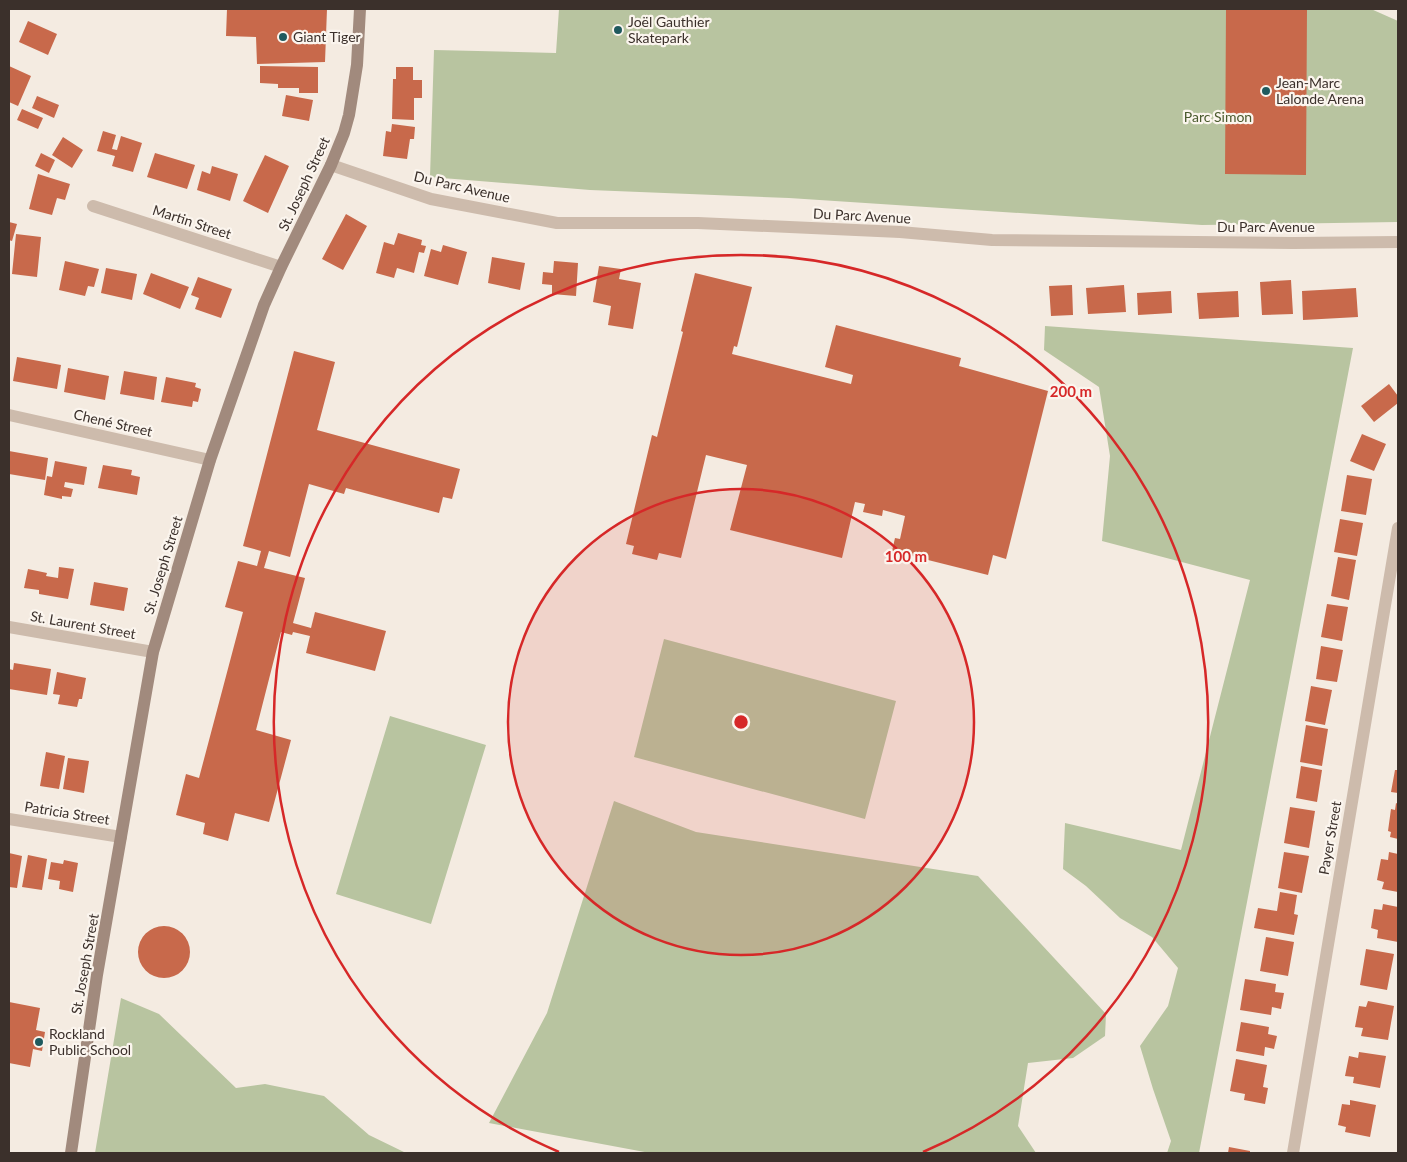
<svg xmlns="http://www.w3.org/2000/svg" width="1407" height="1162" viewBox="0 0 1407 1162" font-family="Lato,sans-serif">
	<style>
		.green { fill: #b8c4a0 }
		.building { fill: #c8694b }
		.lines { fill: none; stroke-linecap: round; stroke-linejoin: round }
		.street { stroke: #cdbbac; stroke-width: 12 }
		.secondary { stroke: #a18a7d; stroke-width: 12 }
		.ring { fill: none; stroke: #d62828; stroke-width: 2.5 }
		.poi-dot { fill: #1f5a5e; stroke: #fbf5ee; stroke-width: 2 }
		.labels { text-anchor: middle; stroke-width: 4.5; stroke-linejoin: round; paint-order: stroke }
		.poi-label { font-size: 14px; fill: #3b302b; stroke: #fbf5ee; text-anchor: start }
		.park-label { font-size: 14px; fill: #4a5a2e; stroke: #fbf5ee }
		.street-label { font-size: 14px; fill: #3b302b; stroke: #fbf5ee }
		.centre { fill: #d62828; stroke: #fbf5ee; stroke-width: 2.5 }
		.ring-label { font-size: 15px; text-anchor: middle; font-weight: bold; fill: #d62828; stroke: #fbf5ee; stroke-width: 4.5; stroke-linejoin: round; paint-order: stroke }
	</style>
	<rect width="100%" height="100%" fill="#f4ebe1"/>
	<path class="green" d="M 559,9 L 1371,9 L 1398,21 L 1398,222 L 1202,225 L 789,198 L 590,190 L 430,177 L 434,50 L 556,53 Z
		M 1045,326 L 1353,348 L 1199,1153 L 1167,1153 L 1171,1141 L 1153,1089 L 1140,1046 L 1168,1006 L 1178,968 L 1152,937 L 1120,918 L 1086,886 L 1063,869 L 1065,823 L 1181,850 L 1250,580 L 1102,541 L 1110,456 L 1099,387 L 1044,350 Z
		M 664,639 L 896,701 L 865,819 L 634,757 Z
		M 390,716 L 486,745 L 431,924 L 336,894 Z
		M 614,801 L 696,832 L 978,876 L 1106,1014 L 1105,1036 L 1073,1058 L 1028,1063 L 1018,1126 L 1036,1153 L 650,1153 L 489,1123 L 547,1013 Z
		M 121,998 L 159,1014 L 236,1088 L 265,1084 L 324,1096 L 369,1135 L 406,1153 L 95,1153 Z"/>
	<path class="building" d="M 227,9 L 327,9 L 325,62 L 257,64 L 256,37 L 226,36 Z
		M 1226,9 L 1307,9 L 1306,175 L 1225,174 Z
		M 28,21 L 57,34 L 48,55 L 19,42 Z
		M 9,66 L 31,76 L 18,106 L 9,102 Z
		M 260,66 L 318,67 L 318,93 L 299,93 L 299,88 L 278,88 L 278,84 L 260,83 Z
		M 396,67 L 413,67 L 413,80 L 422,80 L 422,98 L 414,98 L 414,120 L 392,119 L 393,79 L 396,79 Z
		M 286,95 L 313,100 L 309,121 L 282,116 Z
		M 37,96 L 59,105 L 54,118 L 32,108 Z
		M 22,109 L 43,118 L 38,129 L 17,120 Z
		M 392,124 L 415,127 L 414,139 L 410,139 L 407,159 L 383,156 L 386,131 L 391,132 Z
		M 103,131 L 116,135 L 112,149 L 117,150 L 121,136 L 142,143 L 133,172 L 112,166 L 115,156 L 97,151 Z
		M 63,137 L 83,150 L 72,168 L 52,155 Z
		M 41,153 L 55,160 L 49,173 L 35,166 Z
		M 155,153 L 195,165 L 187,189 L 147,177 Z
		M 265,155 L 289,166 L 268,213 L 243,201 Z
		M 212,166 L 238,174 L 230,201 L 197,190 L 202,171 L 210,174 Z
		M 38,174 L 70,184 L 65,200 L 57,198 L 52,215 L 29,209 Z
		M 346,214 L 367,226 L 343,270 L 322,259 Z
		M 9,222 L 17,224 L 12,241 L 9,240 Z
		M 398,233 L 422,240 L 421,245 L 426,246 L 424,253 L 419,252 L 414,273 L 397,268 L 394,278 L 376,273 L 384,242 L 394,245 Z
		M 16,234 L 41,237 L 37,277 L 12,274 Z
		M 443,245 L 467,252 L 458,285 L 424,276 L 431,249 L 441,252 Z
		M 492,257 L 525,263 L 520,290 L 488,283 Z
		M 65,261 L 99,269 L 94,287 L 88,286 L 85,296 L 59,290 Z
		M 554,261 L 578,263 L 576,296 L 552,294 L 552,285 L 542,284 L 543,272 L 553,273 Z
		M 599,266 L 621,269 L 619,279 L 641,283 L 633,329 L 608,325 L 611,306 L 593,302 Z
		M 106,268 L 137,274 L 132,300 L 101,293 Z
		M 151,273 L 189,287 L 180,309 L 143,294 Z
		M 695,273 L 752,287 L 737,347 L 734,346 L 732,354 L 851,384 L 853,375 L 825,367 L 836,325 L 961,358 L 959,366 L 1048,391 L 1006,559 L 993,555 L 988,575 L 892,551 L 895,538 L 900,539 L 905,516 L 883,510 L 882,516 L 863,512 L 865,504 L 855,502 L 842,558 L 730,530 L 747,465 L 706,455 L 681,558 L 659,553 L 657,560 L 632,554 L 634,546 L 626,544 L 652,435 L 657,437 L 683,332 L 681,331 Z
		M 198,277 L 232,289 L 221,318 L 195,309 L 199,298 L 191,295 Z
		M 1291,280 L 1293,314 L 1262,315 L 1260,282 Z
		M 1072,285 L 1073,315 L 1051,316 L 1049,286 Z
		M 1124,285 L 1126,312 L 1088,314 L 1086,288 Z
		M 1356,288 L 1358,317 L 1303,320 L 1302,291 Z
		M 1171,291 L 1172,313 L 1138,315 L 1137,293 Z
		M 1238,291 L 1239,317 L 1199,319 L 1197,293 Z
		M 294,351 L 335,362 L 317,430 L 460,469 L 452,499 L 443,497 L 439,513 L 346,488 L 344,494 L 309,484 L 290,557 L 269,551 L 264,568 L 305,578 L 293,623 L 311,628 L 315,612 L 386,631 L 375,671 L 306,653 L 310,636 L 293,632 L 292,635 L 281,632 L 256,730 L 291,740 L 269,822 L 235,813 L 228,841 L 203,834 L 205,823 L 176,815 L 186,774 L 199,778 L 243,612 L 225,607 L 238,561 L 257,566 L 261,551 L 243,546 Z
		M 17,357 L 61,365 L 57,389 L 13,381 Z
		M 68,368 L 109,376 L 105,400 L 64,392 Z
		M 124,371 L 157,377 L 154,400 L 120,394 Z
		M 166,377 L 196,383 L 195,387 L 201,389 L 198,402 L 193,401 L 192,407 L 161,402 Z
		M 1389,384 L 1398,396 L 1398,403 L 1374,422 L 1361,406 Z
		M 1362,434 L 1386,444 L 1374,471 L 1350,461 Z
		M 9,451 L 48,458 L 45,480 L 9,474 Z
		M 55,461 L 87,467 L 84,485 L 65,482 L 64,487 L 73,489 L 71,497 L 62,496 L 62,499 L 44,495 L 47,476 L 52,477 Z
		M 103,465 L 132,470 L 131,475 L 140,477 L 137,495 L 98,488 Z
		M 1347,475 L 1372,479 L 1366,515 L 1341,511 Z
		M 1340,519 L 1363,523 L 1357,556 L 1334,552 Z
		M 1338,557 L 1356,560 L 1349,600 L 1331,596 Z
		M 59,567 L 74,569 L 68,599 L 39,594 L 39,590 L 24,588 L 28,569 L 47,573 L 46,576 L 58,578 Z
		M 94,582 L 128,588 L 124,611 L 90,605 Z
		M 1327,604 L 1348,607 L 1342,641 L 1321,637 Z
		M 1321,646 L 1343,650 L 1337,682 L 1316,679 Z
		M 14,663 L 51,669 L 47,695 L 9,689 L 9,669 L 13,670 Z
		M 57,672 L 86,678 L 82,699 L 79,699 L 77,707 L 58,704 L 60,695 L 53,694 Z
		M 1311,686 L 1332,690 L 1325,725 L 1305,721 Z
		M 1306,725 L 1328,729 L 1322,766 L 1300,762 Z
		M 46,752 L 65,756 L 59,789 L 40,786 Z
		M 68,758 L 89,761 L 84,793 L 63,789 Z
		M 1301,766 L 1322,770 L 1317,802 L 1296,798 Z
		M 1395,770 L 1398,770 L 1398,793 L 1391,792 Z
		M 1396,803 L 1398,804 L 1398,839 L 1390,837 L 1391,832 L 1388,831 L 1391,809 L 1395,810 Z
		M 1290,807 L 1315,811 L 1309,848 L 1284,843 Z
		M 1284,852 L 1309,856 L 1302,893 L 1278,888 Z
		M 1389,852 L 1398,854 L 1398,892 L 1382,889 L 1384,882 L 1377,880 L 1381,859 L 1388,860 Z
		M 9,853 L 22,856 L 17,888 L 9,887 Z
		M 28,855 L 47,859 L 42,890 L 22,887 Z
		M 64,860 L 78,863 L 73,892 L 59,889 L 60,881 L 48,879 L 51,862 L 63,864 Z
		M 1280,892 L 1297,895 L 1294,914 L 1298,915 L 1294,935 L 1254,928 L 1258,908 L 1277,911 Z
		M 1383,904 L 1398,907 L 1398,942 L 1377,938 L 1378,930 L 1371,928 L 1374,909 L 1382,910 Z
		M138 952a26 26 0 1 1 52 0a26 26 0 1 1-52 0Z
		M 1266,937 L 1294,942 L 1288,976 L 1260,971 Z
		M 1366,949 L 1394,954 L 1387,990 L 1360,985 Z
		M 1245,979 L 1276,984 L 1275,992 L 1284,993 L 1281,1009 L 1272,1007 L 1271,1015 L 1240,1010 Z
		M 1368,1001 L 1394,1006 L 1388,1040 L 1361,1036 L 1363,1028 L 1355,1027 L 1359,1006 L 1366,1007 Z
		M 9,1002 L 40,1008 L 36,1030 L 45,1032 L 42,1051 L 33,1049 L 30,1067 L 9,1063 Z
		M 1241,1022 L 1269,1027 L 1268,1034 L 1277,1036 L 1274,1049 L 1265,1047 L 1264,1056 L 1236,1051 Z
		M 1359,1052 L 1386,1056 L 1380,1088 L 1353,1083 L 1354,1077 L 1345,1076 L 1349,1056 L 1358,1058 Z
		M 1236,1059 L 1267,1065 L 1263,1087 L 1268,1088 L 1265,1104 L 1244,1100 L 1245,1094 L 1230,1091 Z
		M 1350,1100 L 1376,1105 L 1370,1137 L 1345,1132 L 1346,1127 L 1338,1125 L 1342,1104 L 1350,1105 Z
		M 1229,1147 L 1250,1151 L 1250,1153 L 1228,1153 Z"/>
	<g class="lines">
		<path class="street" d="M 331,165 L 431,199 L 557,223 L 698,223 L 900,232 L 992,240 L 1293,243 L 1398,242
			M 93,206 L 281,267
			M 9,415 L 210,460
			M 9,627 L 153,652
			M 9,819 L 121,837
			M 1293,1153 L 1398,528"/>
		<path class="secondary" d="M 71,1153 L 97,975 L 153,652 L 210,460 L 264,305 L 281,267 L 331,165 L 344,133 L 349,115 L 357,65 L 360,9"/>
	</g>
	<circle cx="741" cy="722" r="233" fill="#d62828" fill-opacity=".12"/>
	<g class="ring">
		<circle cx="741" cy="722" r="233"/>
		<path d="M559 1152A467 467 0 1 1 923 1152"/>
	</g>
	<g class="poi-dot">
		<circle cx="618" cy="30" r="5"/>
		<circle cx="283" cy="37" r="5"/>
		<circle cx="1266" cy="91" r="5"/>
		<circle cx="39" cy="1042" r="5"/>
	</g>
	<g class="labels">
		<g class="poi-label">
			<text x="628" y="27">Joël Gauthier<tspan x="628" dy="16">Skatepark</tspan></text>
			<text x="293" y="42">Giant Tiger</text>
			<text x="1276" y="88">Jean-Marc<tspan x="1276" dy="16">Lalonde Arena</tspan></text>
			<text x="49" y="1039">Rockland<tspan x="49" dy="16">Public School</tspan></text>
		</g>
		<g class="park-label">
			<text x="1218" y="122">Parc Simon</text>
		</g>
		<g class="street-label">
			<text transform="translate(304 184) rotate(-65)" y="5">St. Joseph Street</text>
			<text transform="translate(462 187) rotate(13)" y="5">Du Parc Avenue</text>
			<text transform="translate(862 216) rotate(3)" y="5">Du Parc Avenue</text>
			<text transform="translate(192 222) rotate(18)" y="5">Martin Street</text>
			<text x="1266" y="232">Du Parc Avenue</text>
			<text transform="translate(113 423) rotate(13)" y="5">Chené Street</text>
			<text transform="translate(163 565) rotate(-73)" y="5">St. Joseph Street</text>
			<text transform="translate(83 625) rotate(10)" y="5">St. Laurent Street</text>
			<text transform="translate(67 813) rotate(9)" y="5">Patricia Street</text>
			<text transform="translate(1330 838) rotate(-80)" y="5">Payer Street</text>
			<text transform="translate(85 964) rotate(-80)" y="5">St. Joseph Street</text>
		</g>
	</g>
	<circle cx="741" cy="722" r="8" class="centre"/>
	<g class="ring-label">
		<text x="1071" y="397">200 m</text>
		<text x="906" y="562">100 m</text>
	</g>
	<rect width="1407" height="1162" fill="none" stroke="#3b302b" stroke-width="20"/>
</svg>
